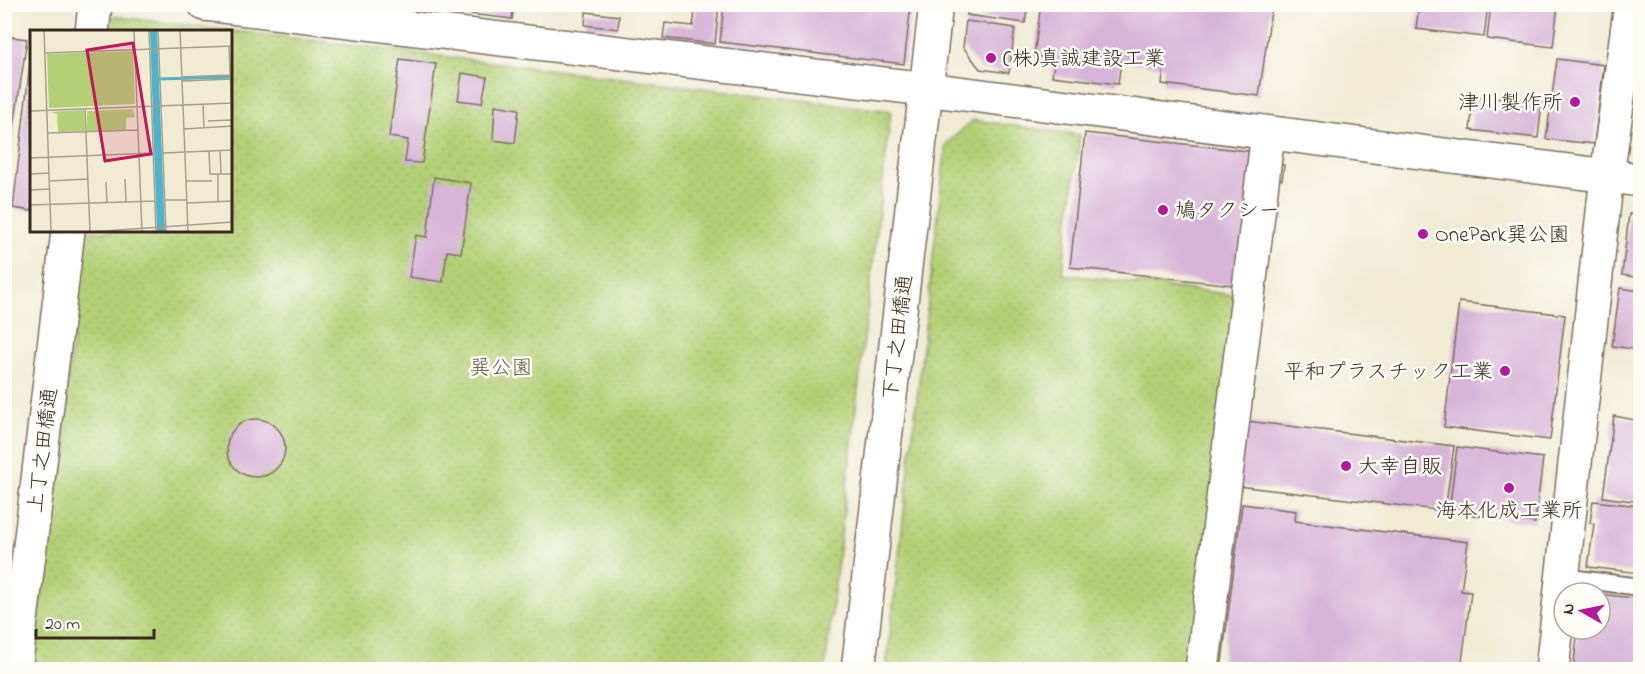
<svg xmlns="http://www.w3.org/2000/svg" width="1645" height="674" viewBox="0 0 1645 674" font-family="'Indie Flower','Klee One',sans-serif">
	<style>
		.park { fill: url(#park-dots); stroke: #787d4a; stroke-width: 1.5 }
		.building { fill: #d7b4d8 }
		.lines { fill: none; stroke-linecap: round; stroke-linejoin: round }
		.lane-casing { stroke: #7b6e5e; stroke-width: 20 }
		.street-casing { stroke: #7b6e5e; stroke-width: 36 }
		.secondary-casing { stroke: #7b6e5e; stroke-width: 36 }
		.lane { stroke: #fff; stroke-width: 16 }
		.street { stroke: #fff; stroke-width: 33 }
		.secondary { stroke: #fff; stroke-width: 33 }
		.poi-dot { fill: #b5179e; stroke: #fdfcf7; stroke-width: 2 }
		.labels { text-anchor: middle; stroke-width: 5; stroke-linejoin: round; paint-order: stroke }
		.poi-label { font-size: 21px; fill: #3b2a1e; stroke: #fdfcf7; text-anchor: start }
		.street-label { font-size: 21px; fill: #3b2a1e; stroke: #fdfcf7 }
		.park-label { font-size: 21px; fill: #5f5c38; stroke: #fdfcf7 }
		.inset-river { fill: none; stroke: #4db4cc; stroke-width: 3 }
		.inset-road { fill: none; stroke: #a89e8b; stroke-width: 1.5 }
		.view { fill: #c2185b; fill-opacity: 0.15; stroke: #c2185b; stroke-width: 3 }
		.inset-edge { fill: none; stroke: #3b2a1e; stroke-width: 3 }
	</style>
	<defs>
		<pattern id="park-dots" width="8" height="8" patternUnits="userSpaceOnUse" patternTransform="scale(1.5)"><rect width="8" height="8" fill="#b4d076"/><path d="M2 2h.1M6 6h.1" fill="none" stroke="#9cb366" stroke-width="1.8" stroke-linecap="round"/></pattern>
	</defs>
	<rect width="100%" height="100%" fill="#fdfcf7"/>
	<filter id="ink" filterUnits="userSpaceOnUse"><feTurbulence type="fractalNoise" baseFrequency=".0167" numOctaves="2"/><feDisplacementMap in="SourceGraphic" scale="12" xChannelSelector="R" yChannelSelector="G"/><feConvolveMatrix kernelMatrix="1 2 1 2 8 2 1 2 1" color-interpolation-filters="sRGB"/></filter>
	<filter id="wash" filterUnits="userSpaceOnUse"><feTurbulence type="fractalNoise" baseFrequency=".008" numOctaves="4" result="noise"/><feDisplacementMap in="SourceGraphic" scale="24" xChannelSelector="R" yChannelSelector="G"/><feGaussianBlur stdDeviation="1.35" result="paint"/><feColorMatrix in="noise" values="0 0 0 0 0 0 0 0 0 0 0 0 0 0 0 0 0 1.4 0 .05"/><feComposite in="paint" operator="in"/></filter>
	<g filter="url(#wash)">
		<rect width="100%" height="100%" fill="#f1ebd4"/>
		<path class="park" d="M 112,16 L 891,111 L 825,669 L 32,670 L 86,231 L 231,231 L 231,32 L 110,31 Z
			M 973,120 L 1080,135 L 1062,274 L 1242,296 L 1197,669 L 886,670 L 946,144 Z"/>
		<g id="blocks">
			<path class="building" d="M 408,4 L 459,4 L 458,12 L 408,6 Z
				M 463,4 L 514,4 L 512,19 L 462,13 Z
				M 696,4 L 719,4 L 715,44 L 663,38 L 665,23 L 693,26 Z
				M 724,4 L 911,4 L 904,64 L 720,42 Z
				M 968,4 L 1028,4 L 1025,23 L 967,15 Z
				M 1041,4 L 1272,4 L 1259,96 L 1162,84 L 1164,67 L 1121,61 L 1118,84 L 1052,76 L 1055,59 L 1034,56 Z
				M 1419,4 L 1488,4 L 1484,37 L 1416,29 Z
				M 1491,4 L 1558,4 L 1553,47 L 1487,39 Z
				M 586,12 L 619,16 L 618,29 L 585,25 Z
				M 966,21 L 1015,28 L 1009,73 L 980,69 L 963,47 Z
				M 4,36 L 27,39 L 6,180 L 4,180 Z
				M 400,59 L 436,64 L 422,163 L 405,162 L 408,140 L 389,137 Z
				M 1557,59 L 1604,65 L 1594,144 L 1546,139 Z
				M 30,64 L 32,64 L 32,211 L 13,208 Z
				M 462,73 L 487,77 L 482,103 L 458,100 Z
				M 1474,96 L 1542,103 L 1538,138 L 1470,130 Z
				M 1639,99 L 1640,99 L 1640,146 L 1634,146 Z
				M 495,105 L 519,109 L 515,143 L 493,140 Z
				M 1085,133 L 1256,152 L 1241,286 L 1070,267 Z
				M 1278,164 L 1284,165 L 1282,180 L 1276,179 Z
				M 434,177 L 471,183 L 461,253 L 447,251 L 443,282 L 409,277 L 416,235 L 427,237 Z
				M 1629,214 L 1640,215 L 1640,278 L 1622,275 Z
				M 1620,288 L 1640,291 L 1640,350 L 1612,346 Z
				M 1459,302 L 1565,315 L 1550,440 L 1444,427 Z
				M 1614,416 L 1640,421 L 1640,502 L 1603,497 Z
				M227 448a29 29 0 1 1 58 0a29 29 0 1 1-58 0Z
				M 1246,421 L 1454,446 L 1445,511 L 1238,486 Z
				M 1457,447 L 1543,458 L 1535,523 L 1449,512 Z
				M 1593,501 L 1640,506 L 1640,573 L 1588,567 L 1594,524 L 1590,523 Z
				M 1242,504 L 1296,511 L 1295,521 L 1468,542 L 1461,591 L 1471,592 L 1461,669 L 1454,668 L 1453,670 L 1221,670 Z
				M 1600,594 L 1640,599 L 1640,670 L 1573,670 L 1578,629 L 1600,629 Z"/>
		</g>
	</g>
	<g filter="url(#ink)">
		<use href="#blocks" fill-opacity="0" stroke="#7b6e5e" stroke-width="1.5"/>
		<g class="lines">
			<defs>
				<path id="lane" d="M 1563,577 L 1640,587"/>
				<path id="street" d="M 92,32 L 95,4
					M 926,89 L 936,4
					M 15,670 L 68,231
					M 1202,670 L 1268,133
					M 1552,670 L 1607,176 L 1631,4"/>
				<path id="secondary" d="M 205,4 L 926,89 L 1640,180
					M 858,670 L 926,89"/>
			</defs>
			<use href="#lane" class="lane-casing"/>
			<use href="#street" class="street-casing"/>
			<use href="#secondary" class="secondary-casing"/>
			<use href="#lane" class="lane"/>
			<use href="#street" class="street"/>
			<use href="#secondary" class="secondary"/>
		</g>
	</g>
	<g class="poi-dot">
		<circle cx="991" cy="58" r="6"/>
		<circle cx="1575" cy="102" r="6"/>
		<circle cx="1163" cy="210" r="6"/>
		<circle cx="1423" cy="234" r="6"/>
		<circle cx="1505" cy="371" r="6"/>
		<circle cx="1346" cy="466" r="6"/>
		<circle cx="1509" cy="488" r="6"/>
	</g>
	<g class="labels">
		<g class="poi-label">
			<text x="1003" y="65">(株)真誠建設工業</text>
			<text x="1563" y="109" text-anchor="end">津川製作所</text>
			<text x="1175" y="217">鳩タクシー</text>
			<text x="1435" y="241">OnePark巽公園</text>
			<text x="1493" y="378" text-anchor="end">平和プラスチック工業</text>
			<text x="1358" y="473">大幸自販</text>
			<text x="1509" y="517" text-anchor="middle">海本化成工業所</text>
		</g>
		<g class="street-label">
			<text transform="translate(897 337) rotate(-83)" y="7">下丁之田橋通</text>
			<text transform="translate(42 450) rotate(-83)" y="7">上丁之田橋通</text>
		</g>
		<g class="park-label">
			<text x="501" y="374">巽公園</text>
		</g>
	</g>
	<g transform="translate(30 30)">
		<rect width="202" height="202" fill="#f1ebd4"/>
		<path d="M 103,21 L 105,74 L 19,78 L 17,24 ZM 103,79 L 105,87 L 96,88 L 96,100 L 57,102 L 57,81 ZM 54,80 L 55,101 L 28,102 L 27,84 L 20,82 Z" fill="#b4d076"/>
		<path d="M 120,0 L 127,0 L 135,202 L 127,202 Z" fill="#4db4cc"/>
		<path class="inset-river" d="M 128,49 L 203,47"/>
		<path class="inset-road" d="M 14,0 L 21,202M 104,0 L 112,202M 119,0 L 126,202M 128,0 L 136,202M 150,0 L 158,202M 199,16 L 203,115M 15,23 L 203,16M 152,47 L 200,45M 152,51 L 203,49M 173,74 L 174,98M 55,79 L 60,202M 0,81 L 203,73M 178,91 L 201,90M 154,99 L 203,96M 18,103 L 108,100M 179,121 L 180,144 L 203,144M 190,121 L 191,144M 133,123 L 203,120M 0,128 L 123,123M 0,144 L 19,143M 188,144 L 188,171M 95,149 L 96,172M 19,151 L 58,149M 156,151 L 182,151M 76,152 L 77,172M 0,160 L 19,159M 135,170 L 157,170M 157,173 L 203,171M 0,175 L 125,171M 60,202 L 203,192"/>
		<path class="view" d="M 103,13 L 121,124 L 75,131 L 57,20 Z"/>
		<rect width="202" height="202" class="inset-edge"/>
	</g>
	<rect width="1645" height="674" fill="none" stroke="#fdfcf7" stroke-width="24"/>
	<g transform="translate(1582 611) rotate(279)"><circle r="28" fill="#fdfcf7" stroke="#afa8a0" stroke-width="1.5"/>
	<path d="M0-4.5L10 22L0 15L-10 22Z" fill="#b5179e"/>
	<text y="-9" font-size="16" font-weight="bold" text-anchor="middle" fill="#3b2a1e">N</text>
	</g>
	<path d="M36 629v9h118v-9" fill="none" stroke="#3b2a1e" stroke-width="3"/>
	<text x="45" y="629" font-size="18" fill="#3b2a1e" stroke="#fdfcf7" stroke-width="4.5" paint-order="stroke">20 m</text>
</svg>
